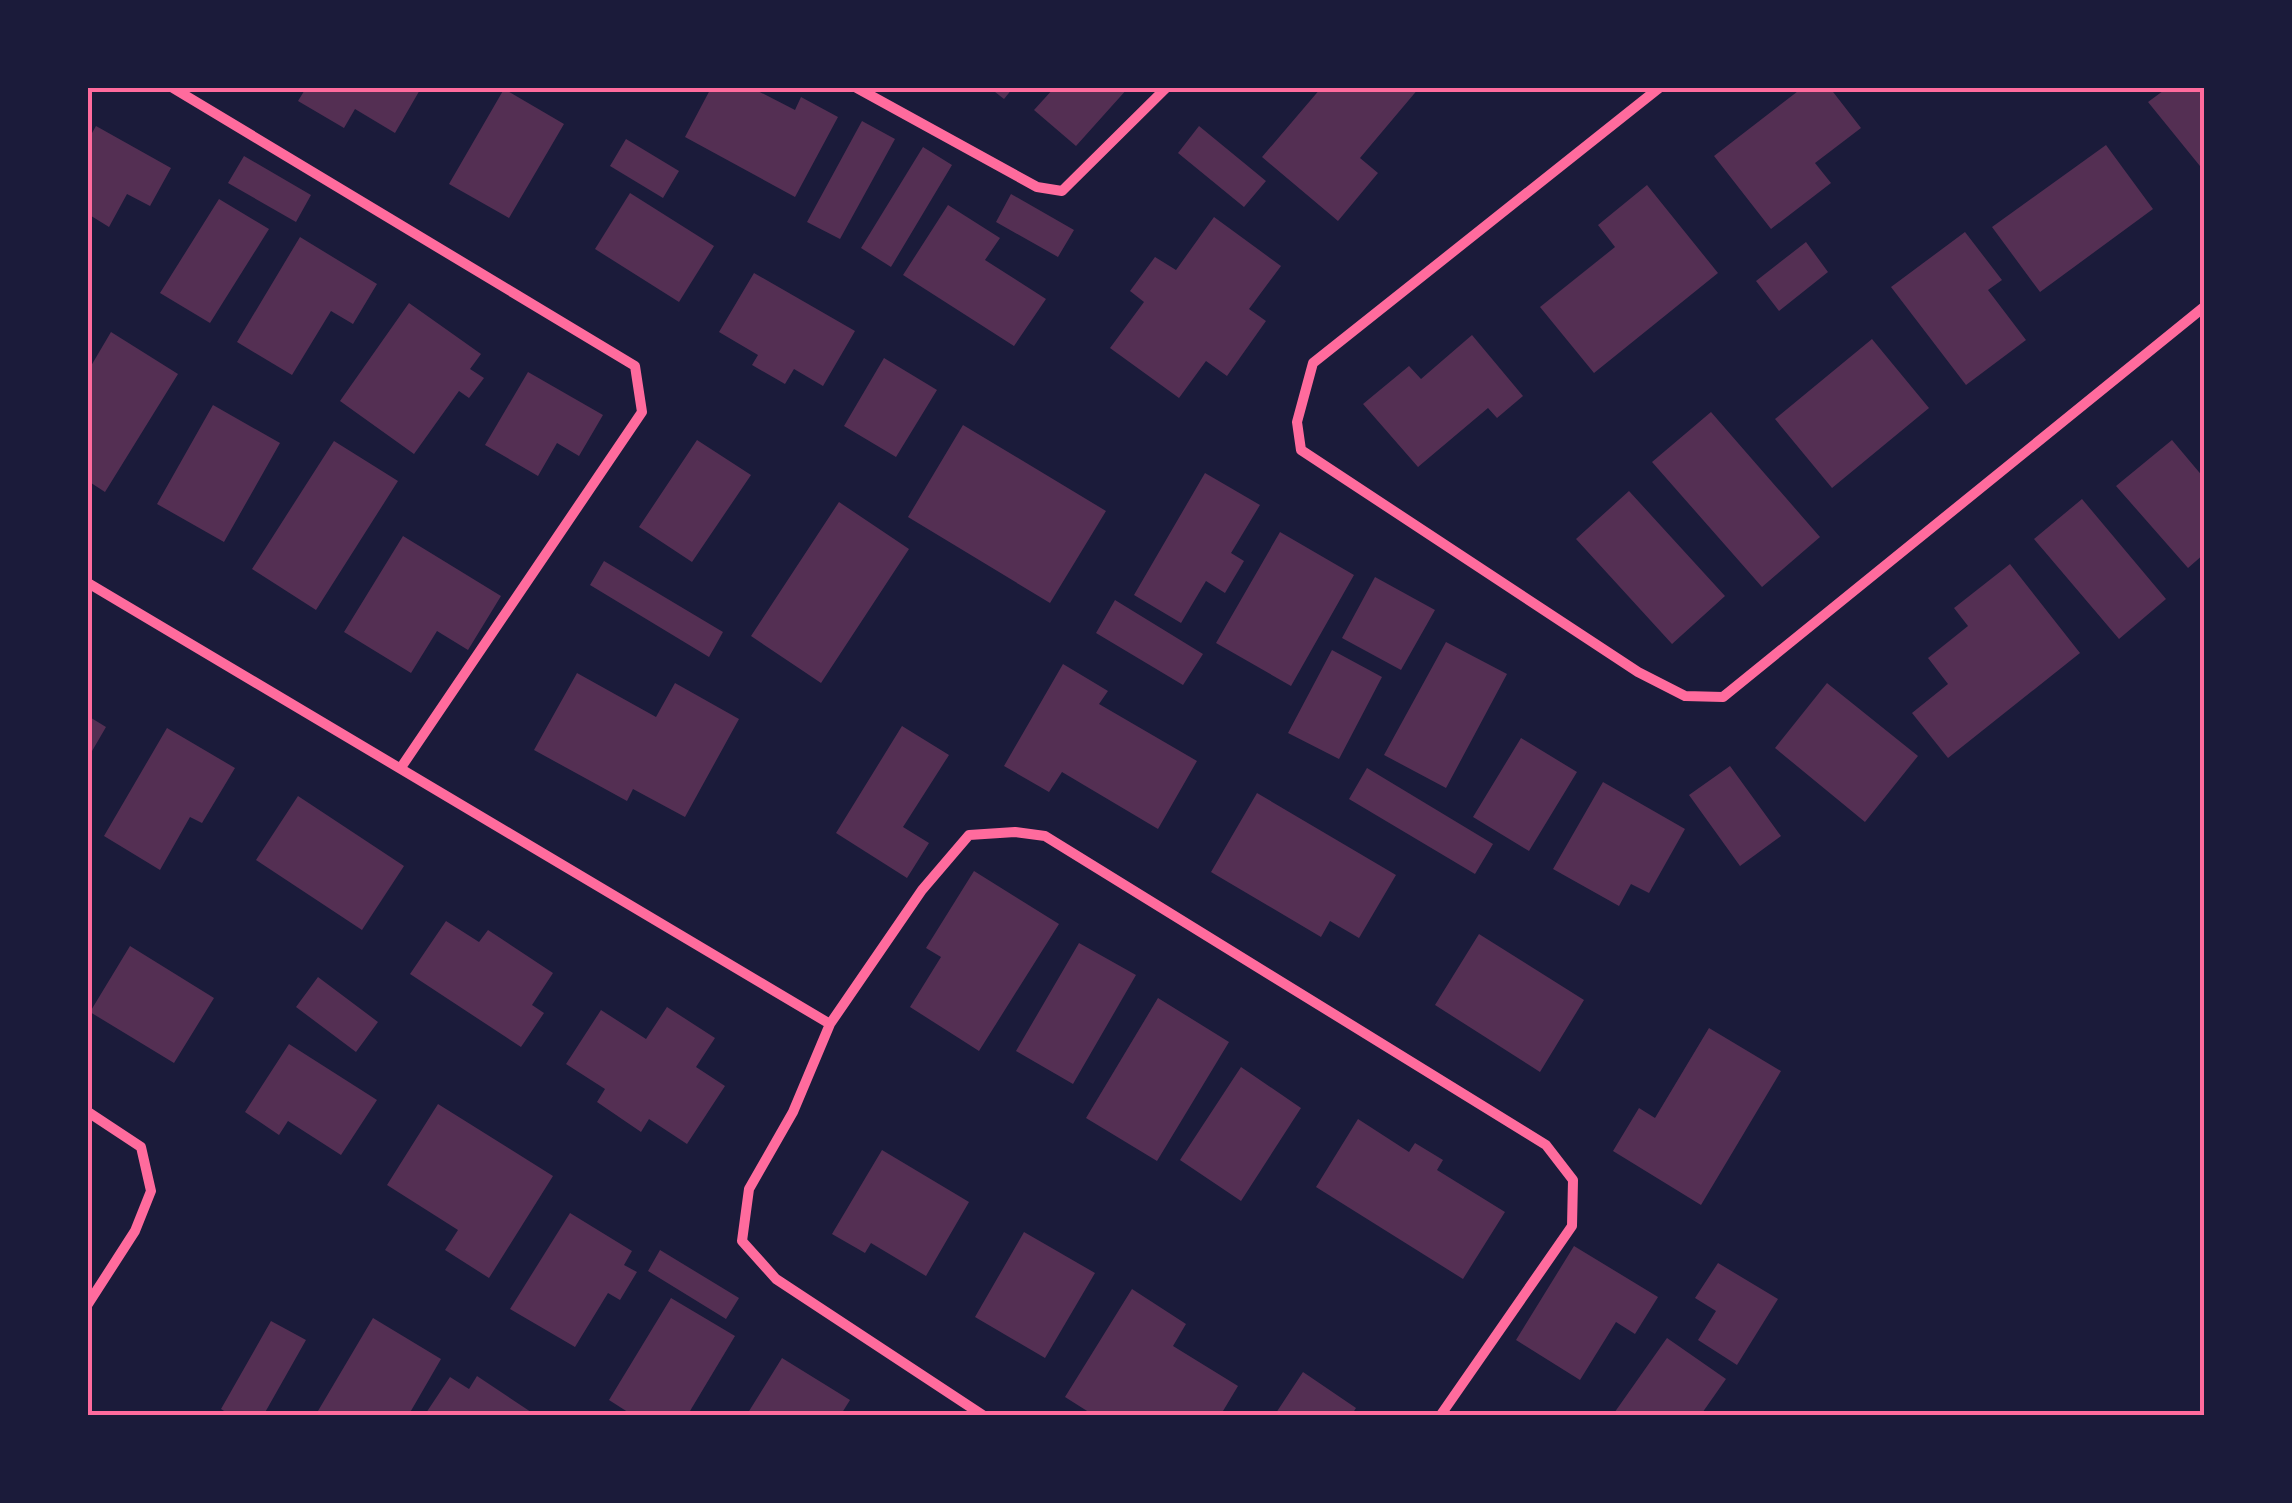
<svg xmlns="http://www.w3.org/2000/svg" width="2292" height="1503" viewBox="0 0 2292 1503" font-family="'Exo 2',sans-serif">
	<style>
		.building { fill: #542f53 }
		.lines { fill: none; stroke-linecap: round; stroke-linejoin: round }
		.minor { stroke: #ff6b9d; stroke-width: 10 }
		.neatline { fill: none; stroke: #ff6b9d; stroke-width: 4 }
	</style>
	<rect width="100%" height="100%" fill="#1b1b3a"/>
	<path class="building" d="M 306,88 L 421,88 L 395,133 L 355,109 L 344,128 L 298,101 Z
		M 711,88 L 752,88 L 795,110 L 801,97 L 838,117 L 795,197 L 685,137 Z
		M 990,88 L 1013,88 L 1004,99 Z
		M 1054,88 L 1128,88 L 1076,146 L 1034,110 Z
		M 1321,88 L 1419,88 L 1360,158 L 1378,173 L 1338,221 L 1262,157 Z
		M 1802,88 L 1830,88 L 1861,128 L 1815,163 L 1831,183 L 1771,229 L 1714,156 Z
		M 2167,88 L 2204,88 L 2204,171 L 2148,102 Z
		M 504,89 L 564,124 L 509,218 L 449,184 Z
		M 862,121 L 895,139 L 840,239 L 807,222 Z
		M 96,126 L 171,168 L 150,206 L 127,194 L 109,227 L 88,214 L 88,140 Z
		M 1199,126 L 1266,181 L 1244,207 L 1178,153 Z
		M 626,139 L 679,171 L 663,198 L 610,166 Z
		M 2106,145 L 2153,209 L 2040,292 L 1992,227 Z
		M 923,147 L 952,165 L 891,267 L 861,248 Z
		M 244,156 L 311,195 L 296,222 L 228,183 Z
		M 1647,185 L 1718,273 L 1594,373 L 1540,307 L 1615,247 L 1598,225 Z
		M 630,193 L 714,246 L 679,302 L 595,249 Z
		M 1011,194 L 1074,230 L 1058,257 L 996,222 Z
		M 219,199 L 269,229 L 210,323 L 160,293 Z
		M 948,205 L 1000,238 L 985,260 L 1046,299 L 1014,346 L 903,275 Z
		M 1214,217 L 1281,266 L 1249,309 L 1266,321 L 1227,376 L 1206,361 L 1179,398 L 1110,348 L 1144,302 L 1130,291 L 1155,257 L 1176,270 Z
		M 1965,232 L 2002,280 L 1988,290 L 2026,340 L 1966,385 L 1891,287 Z
		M 300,237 L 377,284 L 353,324 L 331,311 L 292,375 L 237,342 Z
		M 1806,242 L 1828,272 L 1779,311 L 1756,281 Z
		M 754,273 L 855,331 L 823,386 L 794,369 L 785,384 L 752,365 L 758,355 L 719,332 Z
		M 409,303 L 481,354 L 470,369 L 484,378 L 469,398 L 459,391 L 414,454 L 340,401 Z
		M 111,332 L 178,374 L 105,492 L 88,481 L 88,371 Z
		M 1472,335 L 1523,396 L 1497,418 L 1488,408 L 1418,467 L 1363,404 L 1409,366 L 1421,379 Z
		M 1872,339 L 1929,408 L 1832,488 L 1775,419 Z
		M 884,358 L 937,390 L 896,457 L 844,426 Z
		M 528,372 L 603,415 L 579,456 L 557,443 L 538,476 L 485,445 Z
		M 213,405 L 280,443 L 224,542 L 157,504 Z
		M 1711,412 L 1820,537 L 1762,587 L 1652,462 Z
		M 963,425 L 1106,511 L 1050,603 L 908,517 Z
		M 697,440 L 751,475 L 692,562 L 639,527 Z
		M 2172,440 L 2204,478 L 2204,554 L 2188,568 L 2116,486 Z
		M 334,441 L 398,481 L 316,610 L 252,569 Z
		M 1205,473 L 1260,505 L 1231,553 L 1244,561 L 1225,593 L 1206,581 L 1181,623 L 1134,595 Z
		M 1629,491 L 1725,596 L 1672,644 L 1576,539 Z
		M 2082,499 L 2166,599 L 2119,639 L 2034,539 Z
		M 839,502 L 909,549 L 821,683 L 751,636 Z
		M 1280,532 L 1354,575 L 1291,686 L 1216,643 Z
		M 403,536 L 501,596 L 468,650 L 437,631 L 411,673 L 344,632 Z
		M 604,561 L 723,632 L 709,657 L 590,585 Z
		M 2010,564 L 2080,653 L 1948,758 L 1912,713 L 1948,684 L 1928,658 L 1968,626 L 1954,608 Z
		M 1375,577 L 1435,610 L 1401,670 L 1342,638 Z
		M 1115,600 L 1203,654 L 1183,685 L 1096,633 Z
		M 1446,642 L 1507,674 L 1446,788 L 1384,755 Z
		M 1332,650 L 1382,677 L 1339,759 L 1288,733 Z
		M 1063,664 L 1108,691 L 1099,704 L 1197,761 L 1158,829 L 1062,772 L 1049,792 L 1004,766 Z
		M 577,673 L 656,717 L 675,683 L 739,719 L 685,817 L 633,789 L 627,801 L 534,750 Z
		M 1827,683 L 1918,756 L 1865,822 L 1775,748 Z
		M 88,716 L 106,727 L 88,758 Z
		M 902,726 L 949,755 L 903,827 L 929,843 L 907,878 L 836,833 Z
		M 167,728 L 235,768 L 202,823 L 190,817 L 160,870 L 104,836 Z
		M 1521,738 L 1577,772 L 1529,851 L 1473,817 Z
		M 1730,766 L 1781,836 L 1740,866 L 1689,795 Z
		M 1367,768 L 1493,844 L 1475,874 L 1349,799 Z
		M 1603,782 L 1685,829 L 1649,893 L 1631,884 L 1619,906 L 1553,869 Z
		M 1257,793 L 1396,875 L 1359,938 L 1330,921 L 1321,937 L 1211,872 Z
		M 298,796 L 404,866 L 362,930 L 256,860 Z
		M 974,871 L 1059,924 L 979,1051 L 910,1007 L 941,957 L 926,948 Z
		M 446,921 L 479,942 L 488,930 L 553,973 L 532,1005 L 544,1013 L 521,1047 L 410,974 Z
		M 1479,934 L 1584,1000 L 1540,1072 L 1435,1005 Z
		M 1079,943 L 1136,975 L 1073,1084 L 1016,1051 Z
		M 130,946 L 214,998 L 174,1063 L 90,1012 Z
		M 318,977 L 378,1022 L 356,1052 L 296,1007 Z
		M 1158,998 L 1229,1042 L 1157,1161 L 1086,1118 Z
		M 667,1007 L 715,1038 L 696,1067 L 725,1086 L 687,1144 L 649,1119 L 641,1132 L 597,1102 L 605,1089 L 566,1064 L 601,1010 L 646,1039 Z
		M 1709,1028 L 1781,1071 L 1701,1205 L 1613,1151 L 1639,1108 L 1655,1118 Z
		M 289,1044 L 377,1100 L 341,1155 L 288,1121 L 279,1135 L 245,1112 Z
		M 1241,1067 L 1301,1108 L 1241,1201 L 1180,1160 Z
		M 438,1104 L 553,1176 L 489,1278 L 445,1250 L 458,1230 L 387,1185 Z
		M 1358,1119 L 1409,1152 L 1415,1143 L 1443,1160 L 1437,1170 L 1505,1212 L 1463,1279 L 1316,1187 Z
		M 882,1150 L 969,1202 L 926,1276 L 871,1243 L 865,1253 L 832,1234 Z
		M 570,1213 L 632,1251 L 624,1265 L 637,1272 L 620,1300 L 608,1293 L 575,1347 L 510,1309 Z
		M 1024,1232 L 1095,1273 L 1045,1358 L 975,1317 Z
		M 1574,1246 L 1658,1297 L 1635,1334 L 1616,1322 L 1580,1380 L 1516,1340 Z
		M 660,1250 L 739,1298 L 726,1319 L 648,1271 Z
		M 1718,1263 L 1778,1299 L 1737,1365 L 1698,1340 L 1716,1311 L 1695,1298 Z
		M 1132,1289 L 1186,1324 L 1173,1346 L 1238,1386 L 1220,1416 L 1095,1416 L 1065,1397 Z
		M 671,1298 L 735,1336 L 687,1416 L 634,1416 L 609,1400 Z
		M 373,1318 L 441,1359 L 408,1416 L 315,1416 Z
		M 271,1321 L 306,1340 L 263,1416 L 232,1416 L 221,1409 Z
		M 1667,1338 L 1726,1379 L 1700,1416 L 1612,1416 Z
		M 782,1358 L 850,1400 L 840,1416 L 746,1416 Z
		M 1303,1372 L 1356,1408 L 1351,1416 L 1274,1416 Z
		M 477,1376 L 537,1416 L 424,1416 L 450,1377 L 469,1389 Z"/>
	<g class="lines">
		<path class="minor" d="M 173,88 L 635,366 L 642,412 L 402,766
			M 857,88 L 1037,187 L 1062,191 L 1166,88
			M 1659,88 L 1313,363 L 1297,422 L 1301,450 L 1638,672 L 1685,696 L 1723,697 L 2204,307
			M 88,583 L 830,1024
			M 88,1112 L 141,1147 L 151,1191 L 135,1231 L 88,1304
			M 984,1416 L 776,1279 L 742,1241 L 749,1189 L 793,1112 L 830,1024 L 922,890 L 969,835 L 1015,832 L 1045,836 L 1546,1145 L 1573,1180 L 1572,1226 L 1440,1416"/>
	</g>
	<rect width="2292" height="1503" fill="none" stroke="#1b1b3a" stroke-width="180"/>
	<rect x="90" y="90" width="2112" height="1323" class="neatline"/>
</svg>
